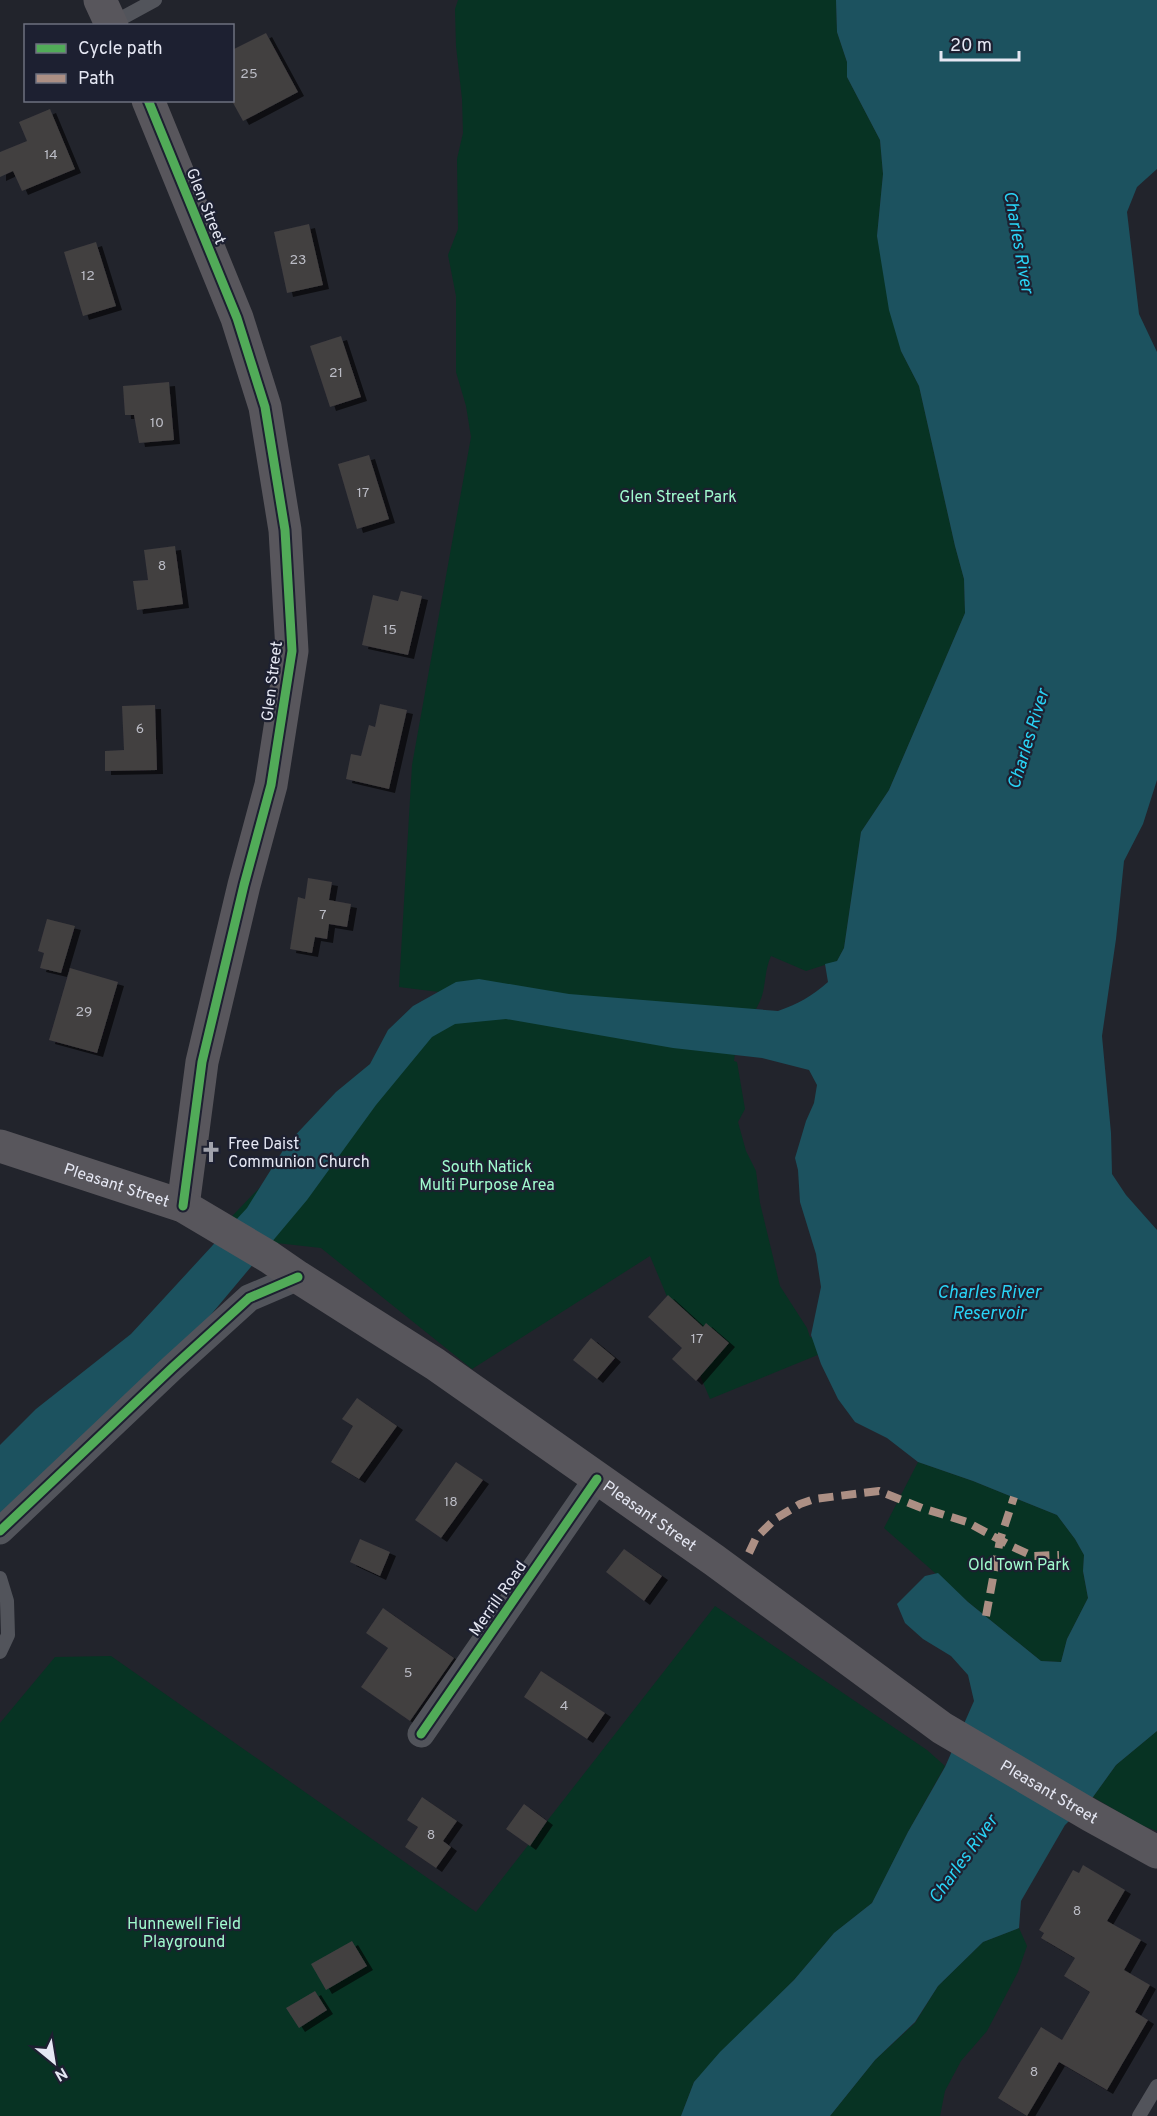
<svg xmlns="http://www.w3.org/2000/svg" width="1157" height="2116" viewBox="0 0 1157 2116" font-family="Overpass,sans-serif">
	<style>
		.green { fill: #073323 }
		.water { fill: #1c525f }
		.building { fill: #423f41; filter: url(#shadow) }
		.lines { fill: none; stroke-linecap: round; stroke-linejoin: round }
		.lane { stroke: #52545b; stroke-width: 14 }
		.street { stroke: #52545b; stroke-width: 27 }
		.secondary { stroke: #58565c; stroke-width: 33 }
		.quiet { stroke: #ac8f84; stroke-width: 8; stroke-dasharray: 15 8; stroke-linecap: butt }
		.cycleway-casing { stroke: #1d2031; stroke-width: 13 }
		.cycleway { stroke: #51ab58; stroke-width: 9 }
		.labels { text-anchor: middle; stroke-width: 4.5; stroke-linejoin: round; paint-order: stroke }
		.number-label { font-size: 14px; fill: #bcbdc6 }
		.street-label { font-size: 16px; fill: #e5e7f3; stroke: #1d2031 }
		.park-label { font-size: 16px; fill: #a0fbce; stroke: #1d2031 }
		.poi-label { font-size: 16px; fill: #e5e7f3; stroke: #1d2031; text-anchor: start }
		.water-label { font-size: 18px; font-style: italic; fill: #29d3f5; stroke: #1d2031 }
	</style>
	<defs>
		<filter id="shadow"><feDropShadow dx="6" dy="4" stdDeviation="0" flood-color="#0009"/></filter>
	</defs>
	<rect width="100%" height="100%" fill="#22242c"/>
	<path class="green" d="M 458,0 L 836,0 L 837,32 L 847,62 L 847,77 L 880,140 L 883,174 L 877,236 L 901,351 L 919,386 L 955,546 L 964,579 L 965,613 L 889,790 L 861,832 L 844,948 L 837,961 L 806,971 L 771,956 C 764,971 766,989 760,1001 C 751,1021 736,1037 734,1061 L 737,1062 L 745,1109 L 738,1122 L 746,1151 L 756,1171 L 760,1203 L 780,1286 L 807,1328 L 810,1337 L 813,1338 L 820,1354 L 710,1399 L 650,1256 L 472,1369 L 321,1248 L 213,1236 L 447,993 L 399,987 L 412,765 L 471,437 L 466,406 L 456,372 L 456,296 L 448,255 L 458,229 L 457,159 L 463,133 L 462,99 L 456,46 L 455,9 Z
		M 918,1462 L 973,1481 L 1057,1515 L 1075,1539 L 1084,1555 L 1083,1572 L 1088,1598 L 1067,1639 L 1061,1662 L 1041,1661 L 968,1602 L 884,1528 Z
		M 715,1606 L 927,1750 L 945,1766 L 908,1832 L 872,1903 L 834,1933 L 794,1980 L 694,2082 L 681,2116 L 0,2116 L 0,1723 L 55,1657 L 111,1656 L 476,1912 Z
		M 1157,1731 L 1157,1831 L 1141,1825 L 1093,1797 L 1116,1765 Z
		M 1019,1928 L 1027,1946 L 1018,1972 L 987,2031 L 961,2061 L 945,2091 L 940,2116 L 830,2116 L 875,2060 L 915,2023 L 938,1986 L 983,1942 Z"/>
	<path class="water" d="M 836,0 L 1157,0 L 1157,169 L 1137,187 L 1127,212 L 1139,314 L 1157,352 L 1157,780 L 1143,824 L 1124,861 L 1116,939 L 1102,1036 L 1111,1133 L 1112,1174 L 1126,1195 L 1157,1230 L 1157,1731 L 1116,1765 L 1093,1797 L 1065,1825 L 1021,1901 L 1019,1928 L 983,1942 L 938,1986 L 915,2022 L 875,2060 L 830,2116 L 681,2116 L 694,2082 L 720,2052 L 794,1980 L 834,1933 L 872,1903 L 908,1832 L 945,1767 L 974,1701 L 968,1675 L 951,1656 L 923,1639 L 905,1623 L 897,1604 L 925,1576 L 938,1573 L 968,1602 L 1041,1661 L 1061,1662 L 1067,1639 L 1088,1598 L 1083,1571 L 1084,1555 L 1075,1539 L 1057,1515 L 973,1481 L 918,1462 L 887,1438 L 855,1422 L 838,1399 L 821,1364 L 811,1335 L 821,1287 L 816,1254 L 800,1202 L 798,1170 L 795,1158 L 806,1121 L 814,1103 L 817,1085 L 809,1070 L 762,1058 L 673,1048 L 506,1019 L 455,1024 L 432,1037 L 376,1105 L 307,1200 L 183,1348 L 0,1525 L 0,1445 L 36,1409 L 131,1334 L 247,1208 L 287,1144 L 336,1092 L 370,1064 L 388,1030 L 413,1006 L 456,982 L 479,979 L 569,994 L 778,1011 C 798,1004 812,996 828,982 L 825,964 L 837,961 L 844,948 L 861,832 L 889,790 L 965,613 L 964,579 L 955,546 L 919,386 L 901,351 L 889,310 L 877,236 L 883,174 L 880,140 L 847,77 L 847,62 L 837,32 Z"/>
	<path class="building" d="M 266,33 L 298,92 L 243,121 L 232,101 L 232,50 Z
		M 50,109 L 75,169 L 22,191 L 13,171 L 0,177 L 0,152 L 27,141 L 19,122 Z
		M 309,224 L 323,285 L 287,293 L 274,232 Z
		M 96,242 L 116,306 L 83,316 L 64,252 Z
		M 341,336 L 361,397 L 330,407 L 310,346 Z
		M 169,382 L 174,440 L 139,443 L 134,415 L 125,415 L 123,386 Z
		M 369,455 L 389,519 L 357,529 L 338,464 Z
		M 175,546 L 183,604 L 137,610 L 133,581 L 148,580 L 144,550 Z
		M 401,591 L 422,596 L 408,655 L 362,645 L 373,595 L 398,601 Z
		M 380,704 L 407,710 L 389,789 L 346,779 L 351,754 L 361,756 L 369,725 L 375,727 Z
		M 155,705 L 157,770 L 105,771 L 105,751 L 124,750 L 122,706 Z
		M 308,878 L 332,882 L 329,900 L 351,904 L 347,927 L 329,924 L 327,939 L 315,937 L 312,953 L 290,949 L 298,897 L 305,899 Z
		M 47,919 L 75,926 L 61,973 L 40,968 L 44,953 L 38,951 Z
		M 70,968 L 118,982 L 97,1053 L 49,1040 Z
		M 668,1295 L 703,1327 L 706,1323 L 729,1343 L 696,1381 L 672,1359 L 682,1348 L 648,1317 Z
		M 591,1338 L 615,1358 L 597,1379 L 573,1360 Z
		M 357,1398 L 397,1426 L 359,1479 L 331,1462 L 353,1426 L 342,1419 Z
		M 456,1462 L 483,1480 L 441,1538 L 415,1520 Z
		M 360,1539 L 390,1552 L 380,1576 L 350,1562 Z
		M 624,1549 L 662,1576 L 644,1601 L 606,1572 Z
		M 383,1608 L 454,1658 L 410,1721 L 361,1687 L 388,1648 L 366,1633 Z
		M 541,1671 L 605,1713 L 587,1739 L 524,1697 Z
		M 422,1797 L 457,1821 L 443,1841 L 451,1847 L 436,1868 L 405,1847 L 418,1827 L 407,1820 Z
		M 524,1804 L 547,1821 L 530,1846 L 506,1829 Z
		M 1083,1865 L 1125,1890 L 1107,1921 L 1141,1940 L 1124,1970 L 1150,1985 L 1135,2012 L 1148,2020 L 1107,2090 L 1059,2062 L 1027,2116 L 998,2098 L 1041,2027 L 1062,2040 L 1090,1992 L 1064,1976 L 1075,1958 L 1041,1938 L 1044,1933 L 1039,1930 L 1073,1870 L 1079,1873 Z
		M 352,1941 L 367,1966 L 326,1990 L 311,1964 Z
		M 315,1991 L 327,2010 L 299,2028 L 286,2008 Z"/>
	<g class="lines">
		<path class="lane" d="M 111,24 L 155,0
			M 0,1578 L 7,1601 L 8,1635 L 0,1652
			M 1139,2116 L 1157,2086"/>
		<path class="street" d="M 0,1531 L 172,1368 L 249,1298 L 298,1277
			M 421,1734 L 597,1479"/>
		<g class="secondary">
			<path d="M 100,0 L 112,26"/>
			<path d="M 148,100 L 237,318 L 265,407 L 285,530 L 292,651 L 271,785 L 244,885 L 202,1062 L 183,1206"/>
			<path id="s1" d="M 0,1146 L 183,1206 L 269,1257 L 298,1277 L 435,1364 L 714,1560 L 942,1728 L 1090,1815 L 1157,1852"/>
		</g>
		<path class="quiet" d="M 749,1553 L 756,1538 L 775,1519 L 800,1504 L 814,1499 L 879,1491 L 922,1508 L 967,1522 L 1013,1547 L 1033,1556 L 1059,1555
			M 986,1616 L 1000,1540 L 1014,1497"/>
		<defs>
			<path id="cycleway" d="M 148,100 L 237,318 L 265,407 L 285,530 L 292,651 L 271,785 L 244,885 L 202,1062 L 183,1206
				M 0,1531 L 172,1368 L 249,1298 L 298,1277
				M 421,1734 L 597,1479"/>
		</defs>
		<use href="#cycleway" class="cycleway-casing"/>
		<use href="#cycleway" class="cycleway"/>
	</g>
	<defs>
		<symbol id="church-bare" viewBox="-9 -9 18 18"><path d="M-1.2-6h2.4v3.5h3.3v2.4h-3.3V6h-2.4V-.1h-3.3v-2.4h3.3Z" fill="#a1a3ad" stroke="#1d2031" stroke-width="2.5" paint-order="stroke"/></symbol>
	</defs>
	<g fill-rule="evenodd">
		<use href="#church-bare" x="196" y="1137" width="30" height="30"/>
	</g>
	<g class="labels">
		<g class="number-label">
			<text x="249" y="78">25</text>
			<text x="51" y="159">14</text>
			<text x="298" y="264">23</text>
			<text x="88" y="280">12</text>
			<text x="336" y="377">21</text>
			<text x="157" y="427">10</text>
			<text x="363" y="497">17</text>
			<text x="162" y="570">8</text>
			<text x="390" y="634">15</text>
			<text x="140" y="733">6</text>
			<text x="323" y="919">7</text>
			<text x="84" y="1016">29</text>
			<text x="697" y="1343">17</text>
			<text x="451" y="1506">18</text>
			<text x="408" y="1677">5</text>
			<text x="564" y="1710">4</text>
			<text x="431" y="1839">8</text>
			<text x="1077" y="1915">8</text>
			<text x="1034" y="2076">8</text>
		</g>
		<g class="street-label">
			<text transform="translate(207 206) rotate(68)" y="6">Glen Street</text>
			<text transform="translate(271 681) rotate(-83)" y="6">Glen Street</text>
			<text dy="6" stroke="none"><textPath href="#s1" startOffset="123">Pleasant Street</textPath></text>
			<text dy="6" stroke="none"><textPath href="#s1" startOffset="753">Pleasant Street</textPath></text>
			<text transform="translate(497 1598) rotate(-55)" y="6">Merrill Road</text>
			<text dy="6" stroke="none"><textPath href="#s1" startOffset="1239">Pleasant Street</textPath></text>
		</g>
		<g class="park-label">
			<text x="678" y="502">Glen Street Park</text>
			<text x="487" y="1172">South Natick<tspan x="487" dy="18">Multi Purpose Area</tspan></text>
			<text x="1019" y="1570">Old Town Park</text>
			<text x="184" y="1929">Hunnewell Field<tspan x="184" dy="18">Playground</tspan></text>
		</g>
		<g class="poi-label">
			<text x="228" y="1149">Free Daist<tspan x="228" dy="18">Communion Church</tspan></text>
		</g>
		<g class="water-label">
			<text transform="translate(1019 242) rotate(80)" y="6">Charles River</text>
			<text transform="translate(1028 739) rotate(-73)" y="6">Charles River</text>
			<text x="989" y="1298">Charles River<tspan x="989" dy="21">Reservoir</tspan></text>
			<text transform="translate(963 1859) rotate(-54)" y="6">Charles River</text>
		</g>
	</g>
	<rect x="24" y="24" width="210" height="78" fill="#1d2031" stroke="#6d707f" stroke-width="1.5"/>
	<rect x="36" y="44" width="30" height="9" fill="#51ab58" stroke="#6d707f" stroke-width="1.5"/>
	<text x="78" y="54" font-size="18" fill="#e5e7f3">Cycle path</text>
	<rect x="36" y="74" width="30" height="9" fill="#ac8f84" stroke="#6d707f" stroke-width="1.5"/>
	<text x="78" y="84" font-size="18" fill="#e5e7f3">Path</text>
	<g transform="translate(54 2062) rotate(150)" stroke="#1d2031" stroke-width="4.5" paint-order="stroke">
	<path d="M0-4.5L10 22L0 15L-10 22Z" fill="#e5e7f3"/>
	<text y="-9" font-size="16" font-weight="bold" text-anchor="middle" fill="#e5e7f3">N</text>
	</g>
	<path d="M941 51v9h78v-9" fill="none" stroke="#e5e7f3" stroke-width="3"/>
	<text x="950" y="51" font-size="18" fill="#e5e7f3" stroke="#1d2031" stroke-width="4.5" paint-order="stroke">20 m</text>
</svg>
